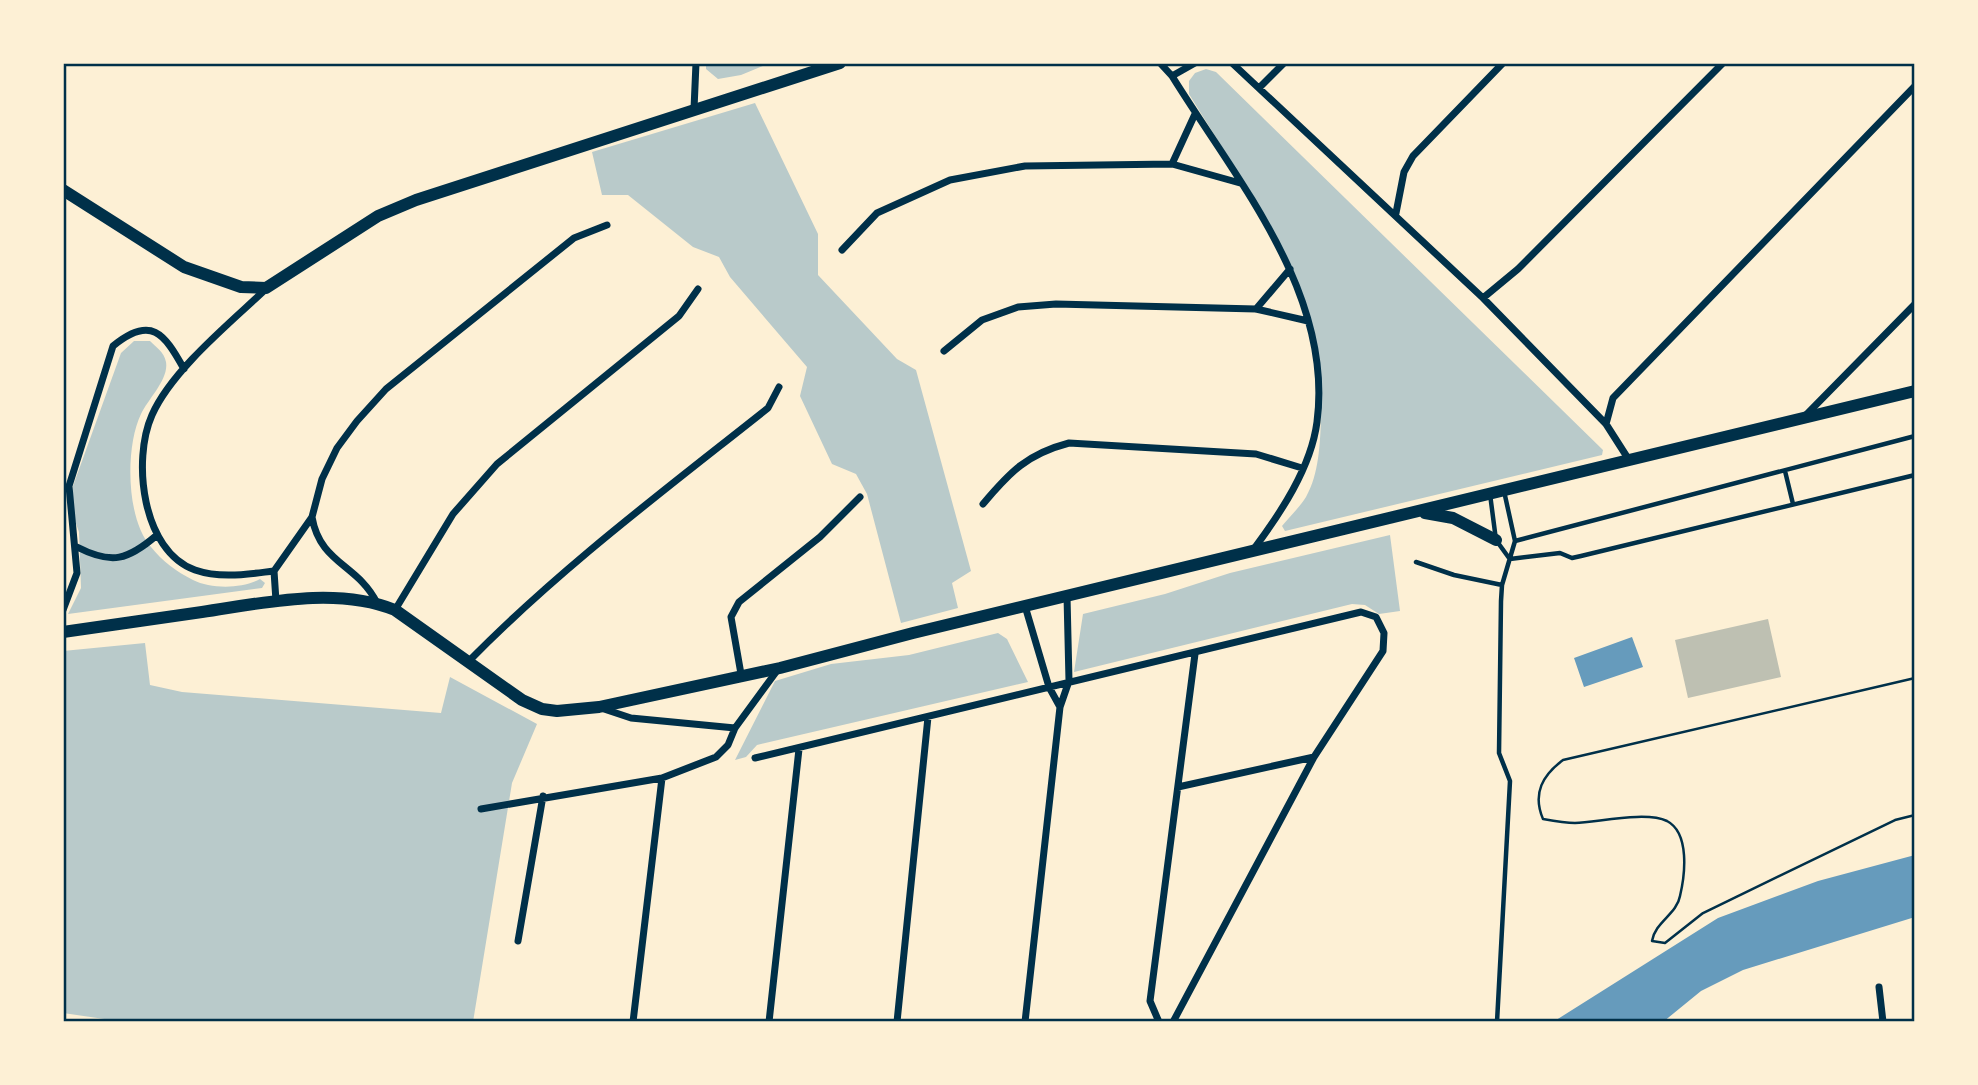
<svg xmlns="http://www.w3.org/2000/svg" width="1978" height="1085" viewBox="0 0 1978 1085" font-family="Overpass,sans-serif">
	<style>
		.green { fill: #b9caca }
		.water { fill: #669bbc }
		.building { fill: #bec0b2 }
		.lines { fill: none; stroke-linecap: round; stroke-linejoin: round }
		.path { stroke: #003049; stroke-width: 2.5 }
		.service { stroke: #003049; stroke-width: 4.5 }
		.minor { stroke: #003049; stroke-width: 7 }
		.tertiary { stroke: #003049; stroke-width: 12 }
		.neatline { fill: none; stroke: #003049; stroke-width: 2.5 }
	</style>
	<rect width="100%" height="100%" fill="#fdf0d5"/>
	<path class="green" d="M 706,63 L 770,63 L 741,75 L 718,79 L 706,69 Z
		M 1206,69 L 1216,72 L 1603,450 L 1602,455 L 1285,531 L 1282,526 C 1290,516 1300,507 1306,497 C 1319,474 1320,444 1321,419 C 1324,290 1253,199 1189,94 L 1189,81 L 1195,73 Z
		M 755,103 L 818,234 L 818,275 L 897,359 L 916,370 L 971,571 L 952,583 L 958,608 L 901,623 L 867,494 L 856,474 L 832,464 L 800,396 L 807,367 L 730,277 L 719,257 L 693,247 L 628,195 L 602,195 L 592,152 Z
		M 134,341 L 150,341 C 156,347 164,352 166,362 C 169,379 148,399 141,414 C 125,447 126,519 151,547 C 162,561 177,572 193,580 C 211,589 242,589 260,579 L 265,583 L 262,588 L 68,614 L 81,588 L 79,532 L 72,512 L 73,486 L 121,353 Z
		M 1390,535 L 1400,611 L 1379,614 L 1365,605 L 1352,604 L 1074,672 L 1083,614 L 1165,594 L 1230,573 Z
		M 998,633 L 1007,639 L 1028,682 L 757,745 L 746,757 L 735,760 L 775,681 L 831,664 L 909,655 Z
		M 145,643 L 150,685 L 182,692 L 441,713 L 450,677 L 537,724 L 512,783 L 473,1022 L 125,1022 L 63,1013 L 63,651 Z"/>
	<path class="water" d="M 1632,637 L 1643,667 L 1584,687 L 1574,658 Z
		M 1915,855 L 1915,917 L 1743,970 L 1701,991 L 1663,1022 L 1553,1022 L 1718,918 L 1818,881 Z"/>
	<path class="building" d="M 1768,619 L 1781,677 L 1688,698 L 1675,640 Z"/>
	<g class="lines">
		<path class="path" d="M 1915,678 L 1563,760 C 1543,775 1532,793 1543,819 C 1554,821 1565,823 1575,823 C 1599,822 1646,811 1667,821 C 1690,833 1685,875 1680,896 C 1677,914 1655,922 1652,941 L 1665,943 L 1703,913 L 1895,820 L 1915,815"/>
		<path class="service" d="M 1785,471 L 1793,504
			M 1490,494 L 1496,540 L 1509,558
			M 1515,541 L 1915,436
			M 1510,559 L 1560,553 L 1572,558 L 1581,556 L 1915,475
			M 1416,562 L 1454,575 L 1502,585
			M 1497,1022 L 1510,781 L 1499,753 L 1501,601 L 1502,585 L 1515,541 L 1504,491"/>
		<path class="minor" d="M 1160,63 L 1172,76 C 1235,178 1334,293 1317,422 C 1311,468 1280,514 1253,550
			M 1232,63 L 1483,298 L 1606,424 L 1629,460
			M 1172,76 L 1195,63
			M 1259,88 L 1284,63
			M 694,109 L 696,63
			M 1172,164 L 1195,114
			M 1396,213 L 1404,172 L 1413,156 L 1503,63
			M 842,250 L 877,213 L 950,180 L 1025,166 L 1172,164 L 1240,183
			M 266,289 C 230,323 172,370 152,415 C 132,460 142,551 195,570 C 221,579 248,574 274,571
			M 1483,298 L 1518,269 L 1723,63
			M 1256,309 L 1290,269
			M 944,351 L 982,320 L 1018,307 L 1056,304 L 1256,309 L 1308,321
			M 1805,416 L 1915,304
			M 1606,424 L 1613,398 L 1915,86
			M 983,504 C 1010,472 1027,454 1069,443 L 1256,454 L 1302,468
			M 312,517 C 320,564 358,564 377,603
			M 77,547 C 112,565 128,560 157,535
			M 276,601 L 274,571 L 312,517 L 322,479 L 337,448 L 357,421 L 386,389 L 574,238 L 607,225
			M 1025,606 L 1049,687 L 1060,707
			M 63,610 L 77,573 L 69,486 L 113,346 C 151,315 164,333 184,369
			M 395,610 L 453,514 L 497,464 L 679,316 L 698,289
			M 468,662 C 559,569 666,489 768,408 L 779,387
			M 741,674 L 731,617 L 739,602 L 820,537 L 860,497
			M 601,708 L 631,718 L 735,728
			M 755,758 L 1361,612 L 1376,617 L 1384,633 L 1383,651 L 1314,757 L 1173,1022
			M 1178,787 L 1314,757
			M 481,809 L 662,778 L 716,757 L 728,745 L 735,728 L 779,668
			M 518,941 L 543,796
			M 1879,987 L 1883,1022
			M 633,1022 L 662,778
			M 769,1022 L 799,749
			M 897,1022 L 928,717
			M 1025,1022 L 1060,707 L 1069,681 L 1067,596
			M 1159,1022 L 1150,1001 L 1195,654"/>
		<path class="tertiary" d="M 63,190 L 184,267 L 241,287 L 266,288 L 378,216 L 416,200 L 840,63
			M 1425,513 L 1453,518 L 1496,540
			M 63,632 C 109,625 156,619 202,612 C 263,603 336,586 395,610 L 522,700 L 542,709 L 557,711 L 599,707 L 780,668 L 913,633 L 1915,391"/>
	</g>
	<rect width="1978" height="1085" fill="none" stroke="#fdf0d5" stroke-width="130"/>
	<rect x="65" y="65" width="1848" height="955" class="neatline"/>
</svg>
